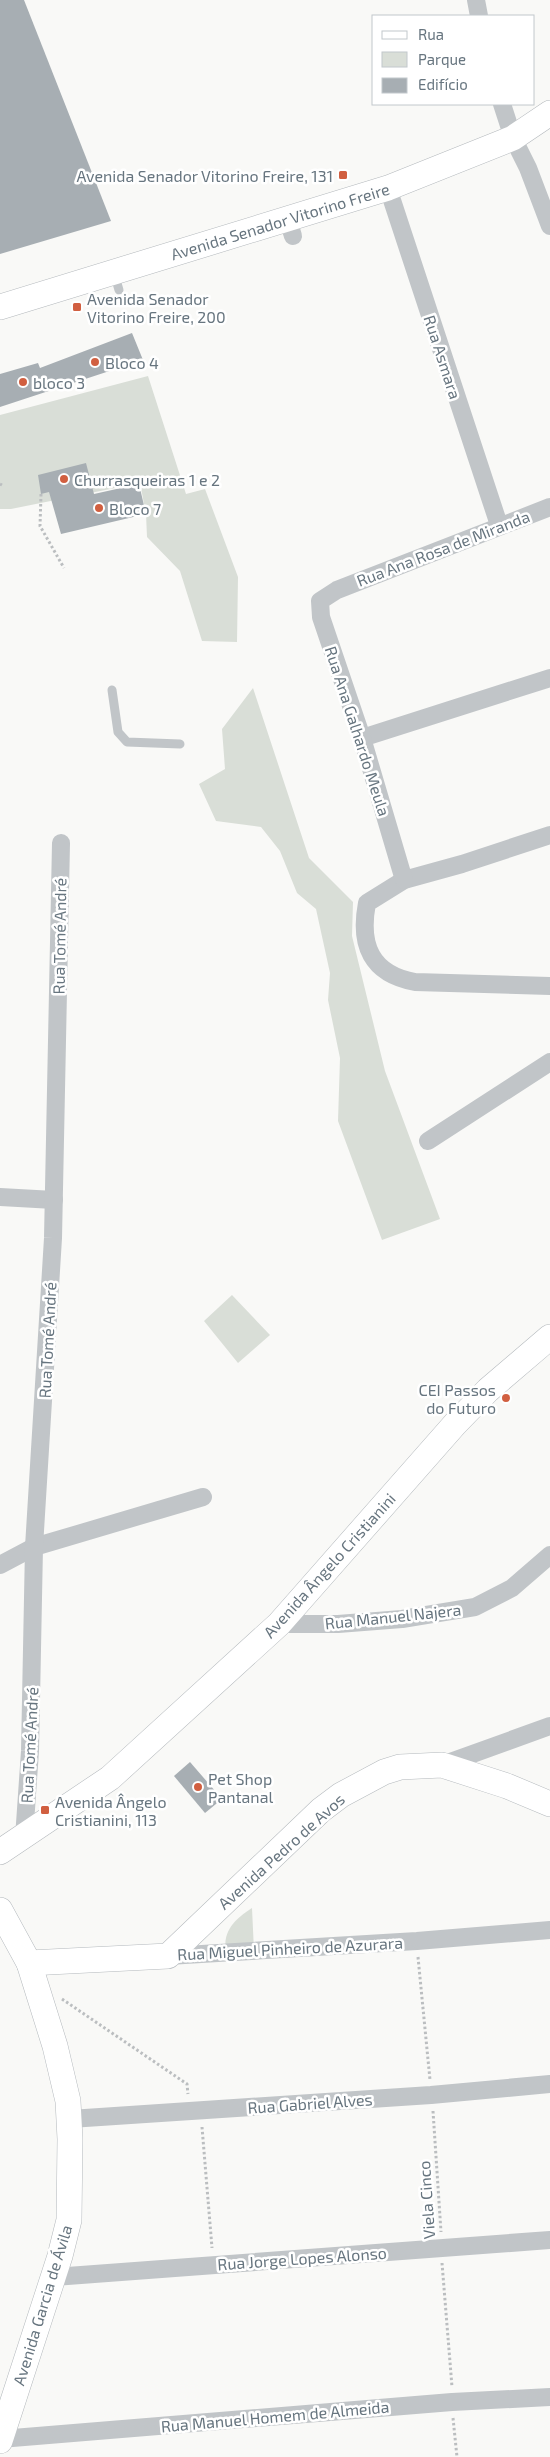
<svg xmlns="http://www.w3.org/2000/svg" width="550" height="2457" font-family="'Exo 2',sans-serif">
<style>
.green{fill:#d9ded7}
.building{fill:#a7aeb3}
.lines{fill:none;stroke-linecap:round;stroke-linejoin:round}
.secondary-casing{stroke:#b4b9bd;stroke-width:26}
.path{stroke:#bbbec0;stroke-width:3;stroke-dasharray:2.5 2.5;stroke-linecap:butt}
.lane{stroke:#c1c5c8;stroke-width:9}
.street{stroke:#c1c5c8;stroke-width:18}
.secondary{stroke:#fff;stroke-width:25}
.poi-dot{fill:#d15f40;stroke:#fff;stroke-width:2}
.labels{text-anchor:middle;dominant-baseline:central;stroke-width:5;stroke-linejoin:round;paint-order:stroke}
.poi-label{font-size:16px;fill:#67757f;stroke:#fff;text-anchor:start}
.street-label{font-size:16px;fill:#67757f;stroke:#fff}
</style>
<rect width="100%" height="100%" fill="#f9f9f7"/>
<g class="green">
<polygon points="148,376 186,494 205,489 238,577 237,642 202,641 180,571 147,537 146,514 140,483 11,509 0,509 0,415"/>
<polygon points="253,688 309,858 353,902 352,936 385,1071 440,1219 382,1240 338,1121 340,1058 328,1000 330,973 316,909 297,893 280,851 261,827 216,821 199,784 225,769 222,729"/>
<polygon points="232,1295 270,1335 238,1363 204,1321"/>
<path d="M252,1908L254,1951H226C222,1931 236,1918 252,1908Z"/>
</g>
<g class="building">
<polygon points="0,0 24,0 111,221 0,254"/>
<polygon points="132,333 143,360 0,407 0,374 38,363 40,368"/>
<polygon points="86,463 94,494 139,484 146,514 61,534 49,492 41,494 38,475"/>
<polygon points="190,1762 222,1799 205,1813 174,1776"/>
</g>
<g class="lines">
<g class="secondary-casing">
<g id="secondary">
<polyline points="0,307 388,188 513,138 550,113"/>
<polyline points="0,1852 110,1778 279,1624 455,1424 488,1390 550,1337"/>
<polyline points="0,1910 29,1963 55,2046 68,2101 70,2139 69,2220 60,2256 0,2441"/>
<polyline points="29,1963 168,1956 321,1810 341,1795 384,1772 400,1767 442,1765 507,1786 550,1804"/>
</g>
</g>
<g class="path">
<polyline points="0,484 2,485"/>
<polyline points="41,494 40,526 64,568"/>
<polyline points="418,1957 430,2080"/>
<polyline points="62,1999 187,2084 188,2094"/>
<polyline points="433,2111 441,2232"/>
<polyline points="202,2127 212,2248"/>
<polyline points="442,2263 452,2387"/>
<polyline points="453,2418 457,2457"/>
</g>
<g class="lane">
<polyline points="114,273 119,290"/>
<polyline points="112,690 118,732 127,742 180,744"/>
</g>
<g class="street">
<polyline points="476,0 479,16"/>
<polyline points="502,104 513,138 528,168 550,226"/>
<polyline points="388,188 499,525"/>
<polyline points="288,220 293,236"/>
<polyline points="362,738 550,678"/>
<path d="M550,835L462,864L404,880L367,903C359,945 371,974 415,982L550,986"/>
<polyline points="404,880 362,738 321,617 320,601 337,590 550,507"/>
<polyline points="428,1141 550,1062"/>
<polyline points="0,1197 54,1200"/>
<polyline points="0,1565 34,1547 203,1497"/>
<polyline points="279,1624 338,1624 402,1619 475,1607 512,1588 550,1555"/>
<polyline points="442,1765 550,1726"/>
<polyline points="24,1838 30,1751 34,1547 53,1238 61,843"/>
<polyline points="168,1956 417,1941 550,1930"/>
<polyline points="70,2119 431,2095 550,2084"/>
<polyline points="54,2277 550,2240"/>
<polyline points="0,2439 452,2402 550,2397"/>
</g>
<use href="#secondary" class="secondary"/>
</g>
<g class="poi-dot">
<rect x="338" y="170" width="10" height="10" rx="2.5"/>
<rect x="72" y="302" width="10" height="10" rx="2.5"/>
<circle cx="95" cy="362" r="5"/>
<circle cx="23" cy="382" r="5"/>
<circle cx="64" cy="479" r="5"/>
<circle cx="99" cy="508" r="5"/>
<circle cx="506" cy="1398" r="5"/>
<circle cx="198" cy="1787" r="5"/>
<rect x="40" y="1805" width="10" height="10" rx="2.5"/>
</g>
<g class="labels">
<g class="poi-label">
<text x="333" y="175" text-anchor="end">Avenida Senador Vitorino Freire, 131</text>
<text x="87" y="298">Avenida Senador<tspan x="87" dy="18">Vitorino Freire, 200</tspan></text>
<text x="105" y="362">Bloco 4</text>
<text x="33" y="382">bloco 3</text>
<text x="74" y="479">Churrasqueiras 1 e 2</text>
<text x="109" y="508">Bloco 7</text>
<text x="496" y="1389" text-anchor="end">CEI Passos<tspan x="496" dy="18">do Futuro</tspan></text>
<text x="208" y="1778">Pet Shop<tspan x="208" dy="18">Pantanal</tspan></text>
<text x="55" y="1801">Avenida Ângelo<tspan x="55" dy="18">Cristianini, 113</tspan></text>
</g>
<g class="street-label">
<text transform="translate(280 221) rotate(-17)">Avenida Senador Vitorino Freire</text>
<text transform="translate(443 357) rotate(72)">Rua Asmara</text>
<text transform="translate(443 548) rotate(-21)">Rua Ana Rosa de Miranda</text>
<text transform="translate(358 731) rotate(72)">Rua Ana Galhardo Meula</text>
<text transform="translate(59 936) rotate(-89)">Rua Tomé André</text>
<text transform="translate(47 1340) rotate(-87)">Rua Tomé André</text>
<text transform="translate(329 1565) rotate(-48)">Avenida Ângelo Cristianini</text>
<text transform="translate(393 1616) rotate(-6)">Rua Manuel Najera</text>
<text transform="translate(29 1745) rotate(-87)">Rua Tomé André</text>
<text transform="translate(281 1851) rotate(-42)">Avenida Pedro de Avos</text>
<text transform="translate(290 1948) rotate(-3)">Rua Miguel Pinheiro de Azurara</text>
<text transform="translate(310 2103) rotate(-4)">Rua Gabriel Alves</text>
<text transform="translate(426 2200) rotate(-94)">Viela Cinco</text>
<text transform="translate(302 2258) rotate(-4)">Rua Jorge Lopes Alonso</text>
<text transform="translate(42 2305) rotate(-73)">Avenida Garcia de Ávila</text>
<text transform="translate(275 2416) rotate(-5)">Rua Manuel Homem de Almeida</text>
</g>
</g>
<rect x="372" y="15" width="162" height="90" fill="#ffffff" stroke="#c2c8cc"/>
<rect x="382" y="31" width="25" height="8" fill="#ffffff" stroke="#c2c8cc"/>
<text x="418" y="40" font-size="15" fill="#67757f">Rua</text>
<rect x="382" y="52" width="25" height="15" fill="#d9ded7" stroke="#c2c8cc"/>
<text x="418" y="65" font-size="15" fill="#67757f">Parque</text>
<rect x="382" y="78" width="25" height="15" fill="#a7aeb3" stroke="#c2c8cc"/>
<text x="418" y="90" font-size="15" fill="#67757f">Edifício</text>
</svg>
